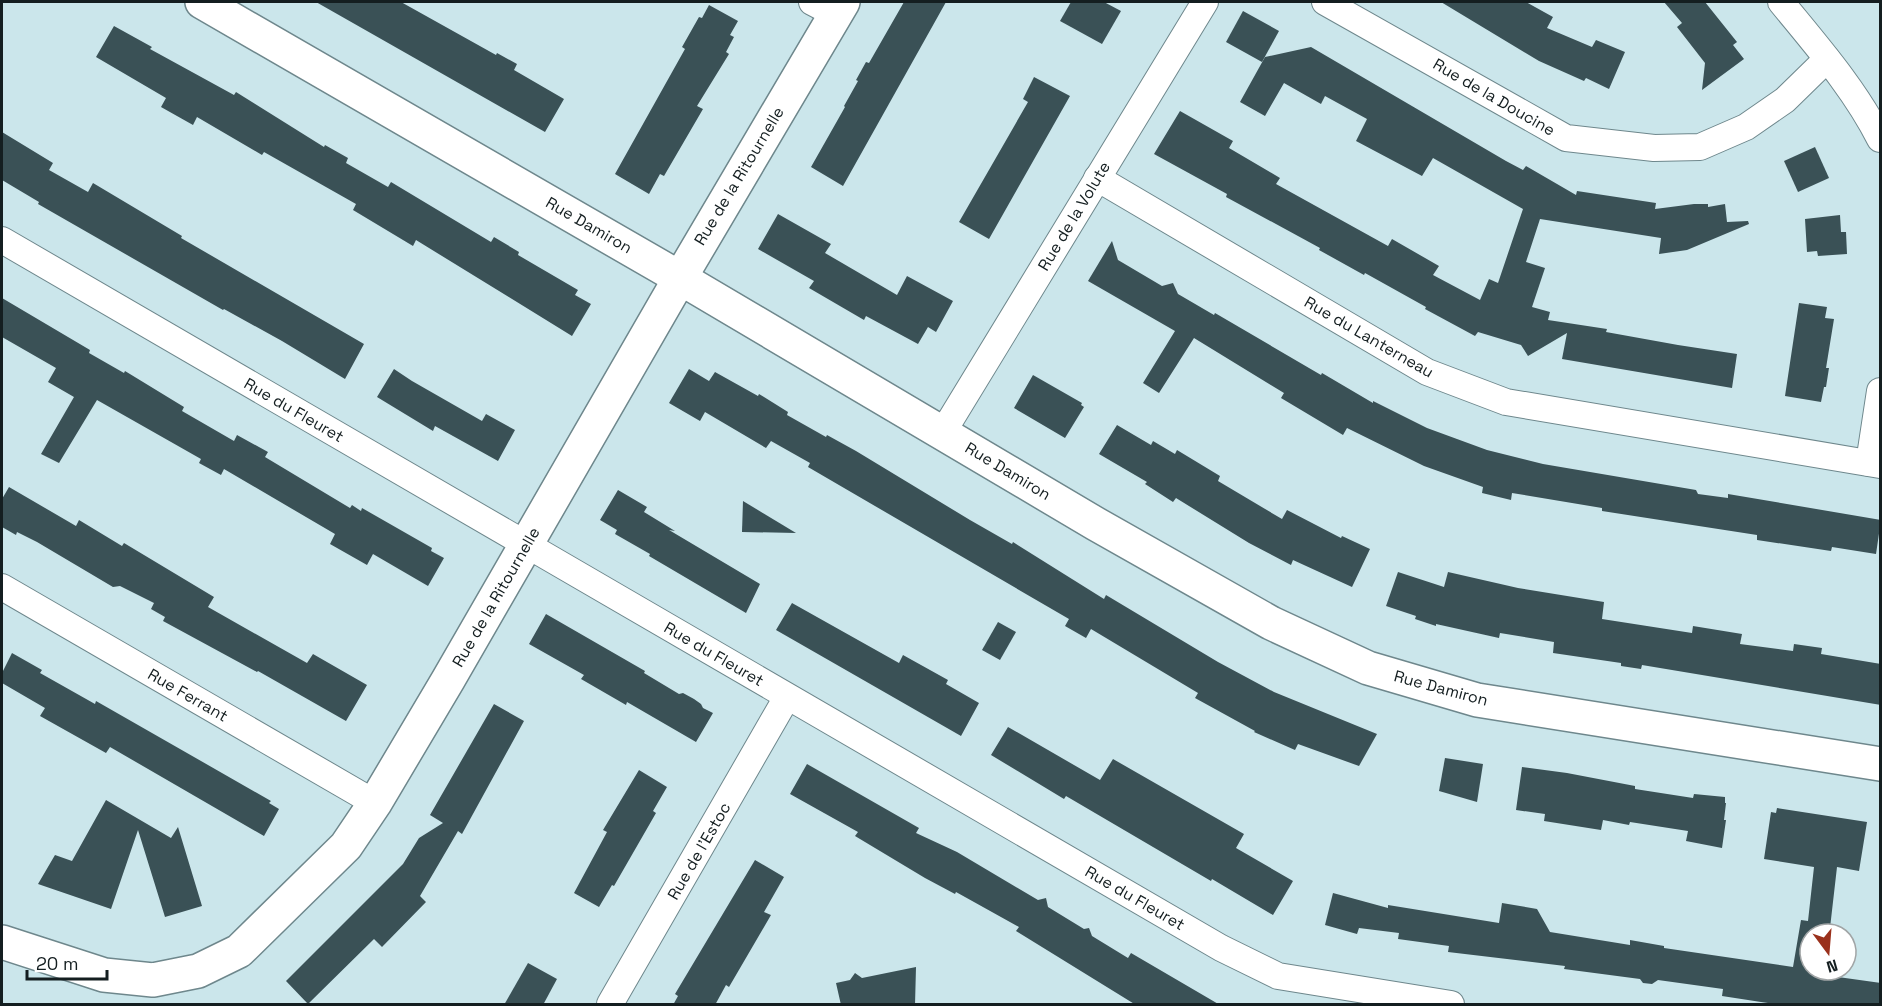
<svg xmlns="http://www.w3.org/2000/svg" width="1882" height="1006" font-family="'Space Grotesk',sans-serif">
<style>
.building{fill:#3a5156}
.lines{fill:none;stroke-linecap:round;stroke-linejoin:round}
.street-casing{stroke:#6e878c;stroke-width:28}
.secondary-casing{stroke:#6e878c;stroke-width:36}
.street{stroke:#fff;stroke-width:26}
.secondary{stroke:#fff;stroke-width:33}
.labels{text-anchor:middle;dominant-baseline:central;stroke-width:6;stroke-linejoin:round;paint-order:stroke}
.street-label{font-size:16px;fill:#141e20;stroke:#fff}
</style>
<rect width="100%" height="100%" fill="#cbe6eb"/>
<g class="building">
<polygon points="316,2 401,2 496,55 497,53 517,64 514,70 564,99 545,132"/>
<polygon points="904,2 946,2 843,186 811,167 845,107 844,106 858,81 856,80 866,62 869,63"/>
<polygon points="1071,2 1104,2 1121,11 1102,44 1060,21"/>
<polygon points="1441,2 1526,2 1553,17 1547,28 1592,47 1596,40 1625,52 1609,89 1586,78 1584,81 1539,61"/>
<polygon points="1664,2 1705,2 1737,42 1733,45 1744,59 1702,90 1705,63 1677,27 1682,23"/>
<polygon points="709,5 738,21 730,35 734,37 726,52 729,54 697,106 703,109 664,176 660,174 649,194 615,174 685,49 682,47 699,17 702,18"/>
<polygon points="1243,11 1279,31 1262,62 1226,42"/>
<polygon points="114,26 152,47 150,49 234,95 236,92 324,147 325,145 348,158 346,163 388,187 391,182 491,242 494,237 519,252 518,255 578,290 575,295 591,304 572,336 416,240 413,246 353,210 356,204 264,152 262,155 197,117 193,125 161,107 166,98 96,57"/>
<polygon points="1311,47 1506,161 1523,170 1526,166 1576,195 1577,191 1656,203 1655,209 1694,204 1708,204 1708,207 1725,204 1727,222 1748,221 1749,224 1687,250 1659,254 1661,238 1540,219 1526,262 1545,268 1532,307 1550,312 1548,320 1607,329 1606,332 1678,345 1737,354 1732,388 1562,359 1567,333 1528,356 1521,345 1478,332 1475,336 1425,309 1426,307 1365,273 1364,275 1319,250 1320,248 1226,197 1227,194 1154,154 1180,111 1233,141 1229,148 1280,178 1276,184 1388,246 1392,239 1439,266 1433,275 1480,300 1489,279 1498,283 1523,209 1433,158 1422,176 1356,141 1367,119 1325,96 1321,104 1284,83 1265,116 1240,102 1265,57"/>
<polygon points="1034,77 1070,96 989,239 959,222 1028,102 1023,99"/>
<polygon points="2,132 53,163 49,170 88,192 93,183 182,236 181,238 364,344 345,379 282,341 224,309 223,310 38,204 39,202 2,180"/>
<polygon points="1815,147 1829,178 1798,192 1784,161"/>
<polygon points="778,214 831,244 825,253 897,295 907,276 953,301 936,332 928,327 918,344 866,316 864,320 809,288 814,281 758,249"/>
<polygon points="1840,215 1841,232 1846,232 1847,254 1818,256 1817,251 1807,252 1805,219"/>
<polygon points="1112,241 1118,260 1162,286 1173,283 1178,294 1214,315 1215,313 1321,375 1322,373 1373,403 1373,401 1427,428 1487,450 1543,464 1696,490 1698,494 1728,498 1728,494 1881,520 1876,554 1832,547 1831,551 1757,540 1757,535 1602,511 1602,508 1512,493 1511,500 1482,493 1483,487 1424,466 1347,428 1343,435 1281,398 1284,393 1194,338 1159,393 1143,383 1175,331 1088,281"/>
<polygon points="2,298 90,350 89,353 124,373 125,371 184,407 182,411 234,441 237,435 268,452 265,457 350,508 352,505 361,511 362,508 432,548 431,551 444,558 428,586 373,554 367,565 330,544 335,534 224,469 221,475 199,463 201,459 97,400 59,463 41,454 74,397 48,382 56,368 2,337"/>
<polygon points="1799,303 1827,307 1825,318 1834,319 1826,368 1829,368 1826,387 1824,387 1821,402 1785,396"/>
<polygon points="394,369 412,381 482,421 486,414 515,430 498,461 435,426 433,431 377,397"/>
<polygon points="689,369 709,381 715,372 758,396 759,394 788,412 787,415 826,437 827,435 856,451 970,520 1012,544 1013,542 1104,599 1106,595 1218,662 1274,692 1377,734 1359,766 1298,744 1295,750 1254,732 1255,731 1195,698 1198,693 1091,629 1086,638 1065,626 1069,619 808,467 810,463 771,441 766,448 705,412 700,421 669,403"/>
<polygon points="1033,375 1082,403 1081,405 1084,407 1065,438 1014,408"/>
<polygon points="1117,425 1151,445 1153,441 1175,454 1177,450 1220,476 1218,481 1282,519 1287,510 1341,538 1342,536 1370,549 1352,587 1293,560 1291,565 1249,543 1176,498 1173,502 1145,484 1147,482 1099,454"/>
<polygon points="9,487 76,526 79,520 122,546 124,543 214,597 208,607 307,663 313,654 367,685 346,721 258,671 257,672 163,621 165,617 151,609 154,603 120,586 113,587 37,542 17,532 16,535 2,527 2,499"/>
<polygon points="618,490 647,507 644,512 675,531 669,530 760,584 746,613 649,556 650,554 615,534 617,530 600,520"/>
<polygon points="743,501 796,533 742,532"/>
<polygon points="1398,572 1444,587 1448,572 1518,588 1604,602 1602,619 1692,633 1693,626 1742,634 1740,644 1793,651 1794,644 1822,648 1821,654 1881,664 1881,705 1642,665 1641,669 1621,666 1621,663 1553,653 1554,642 1500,633 1499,638 1436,624 1436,626 1415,619 1416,616 1386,606"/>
<polygon points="792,603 899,663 903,655 948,680 946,684 979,703 961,736 776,630"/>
<polygon points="546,614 645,671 644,673 679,694 683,693 694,699 701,704 703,708 713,713 696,742 627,702 626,705 581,679 584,675 529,644"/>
<polygon points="998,622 1016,632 1000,660 982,650"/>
<polygon points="12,653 42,670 40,673 95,704 96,701 271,801 269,803 279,809 264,836 110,747 106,753 40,716 45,708 2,683 2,673"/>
<polygon points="494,704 524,721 462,834 458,831 420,896 426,902 382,947 374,939 308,1004 286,981 403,864 419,838 443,823 430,815"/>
<polygon points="1008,727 1100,780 1113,759 1244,834 1236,848 1293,881 1273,915 1212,879 1211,881 1066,796 1064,799 991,755"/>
<polygon points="1445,758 1483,764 1477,802 1439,791"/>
<polygon points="807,764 919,828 916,833 957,852 1038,900 1046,898 1048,907 1084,929 1089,928 1092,936 1128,958 1131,953 1220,1005 1136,1005 1016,931 1019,927 956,892 955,894 925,878 855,836 858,832 790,794"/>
<polygon points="1522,767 1567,773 1635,786 1635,789 1693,798 1694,794 1725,797 1725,803 1726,803 1724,820 1726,820 1722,848 1686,841 1688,831 1630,822 1629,825 1603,820 1601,830 1544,821 1545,814 1516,810"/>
<polygon points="639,770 667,787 653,811 656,813 614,886 612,885 599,907 574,893 607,832 603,830"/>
<polygon points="106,800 171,838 178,827 202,906 165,917 138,830 111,909 38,884 55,855 72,861"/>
<polygon points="1777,808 1867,822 1859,871 1837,867 1830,928 1818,926 1817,934 1810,934 1810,970 1838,976 1838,977 1881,983 1881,1005 1781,1005 1761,1002 1722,996 1723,989 1658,980 1652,984 1643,983 1640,979 1564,969 1565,966 1448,952 1449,946 1398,939 1399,933 1359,928 1357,934 1325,925 1333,893 1388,908 1388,905 1499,923 1502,903 1537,909 1550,932 1630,945 1630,940 1664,946 1664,948 1793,967 1801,920 1808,921 1814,867 1764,859 1771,812 1776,813"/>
<polygon points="755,860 784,877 764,912 771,915 729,987 726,985 715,1005 673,1005 678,996 675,994"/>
<polygon points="528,963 557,979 543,1005 504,1005"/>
<polygon points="916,967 915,1005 841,1005 836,983 850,980 855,973 862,978"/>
</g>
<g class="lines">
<g class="street-casing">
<g id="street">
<polyline points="812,2 835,14"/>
<polyline points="1325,2 1566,138 1654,148 1700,147 1746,127 1785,100 1827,59"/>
<path d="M1781,2C1816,45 1855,89 1880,139"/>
<polyline points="1097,178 1427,372 1506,402 1880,465"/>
<polyline points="2,240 1221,948 1278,976 1451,1004"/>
<polyline points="943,432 1205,2"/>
<polyline points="1869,463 1880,391"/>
<polyline points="2,587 375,803"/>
<polyline points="610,1004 787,697"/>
</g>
</g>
<g class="secondary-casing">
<g id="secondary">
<polyline points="202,2 680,278 1096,524 1271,623 1368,668 1477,700 1880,764"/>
<polyline points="2,942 104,975 153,980 198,971 239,951 346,846 375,803 448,680 680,278 843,2"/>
</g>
</g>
<use href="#street" class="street"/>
<use href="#secondary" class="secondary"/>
</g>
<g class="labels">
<g class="street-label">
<text transform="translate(1494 97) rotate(30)">Rue de la Doucine</text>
<text transform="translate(739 176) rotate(-59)">Rue de la Ritournelle</text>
<text transform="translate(1074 216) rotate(-59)">Rue de la Volute</text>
<text transform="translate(589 225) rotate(30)">Rue Damiron</text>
<text transform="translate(1369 337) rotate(30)">Rue du Lanterneau</text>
<text transform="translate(294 410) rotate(30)">Rue du Fleuret</text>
<text transform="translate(1008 471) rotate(31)">Rue Damiron</text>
<text transform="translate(496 597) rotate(-60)">Rue de la Ritournelle</text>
<text transform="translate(714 654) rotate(30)">Rue du Fleuret</text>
<text transform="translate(1441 688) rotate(15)">Rue Damiron</text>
<text transform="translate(188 695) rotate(30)">Rue Ferrant</text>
<text transform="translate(699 851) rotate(-60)">Rue de l'Estoc</text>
<text transform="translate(1135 898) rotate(30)">Rue du Fleuret</text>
</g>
</g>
<rect width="1882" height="1006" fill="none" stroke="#141e20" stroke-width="6"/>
<g transform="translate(1828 952) rotate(164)"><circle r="28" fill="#ffffff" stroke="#a1a5a6" stroke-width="1.5"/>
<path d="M0-4.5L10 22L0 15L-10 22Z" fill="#9a311c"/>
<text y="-9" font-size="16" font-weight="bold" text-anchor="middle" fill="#141e20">N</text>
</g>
<path d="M27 970v9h80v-9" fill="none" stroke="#141e20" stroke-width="3"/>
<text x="36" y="970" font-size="18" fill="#141e20" stroke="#ffffff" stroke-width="4.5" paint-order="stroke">20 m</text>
</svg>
